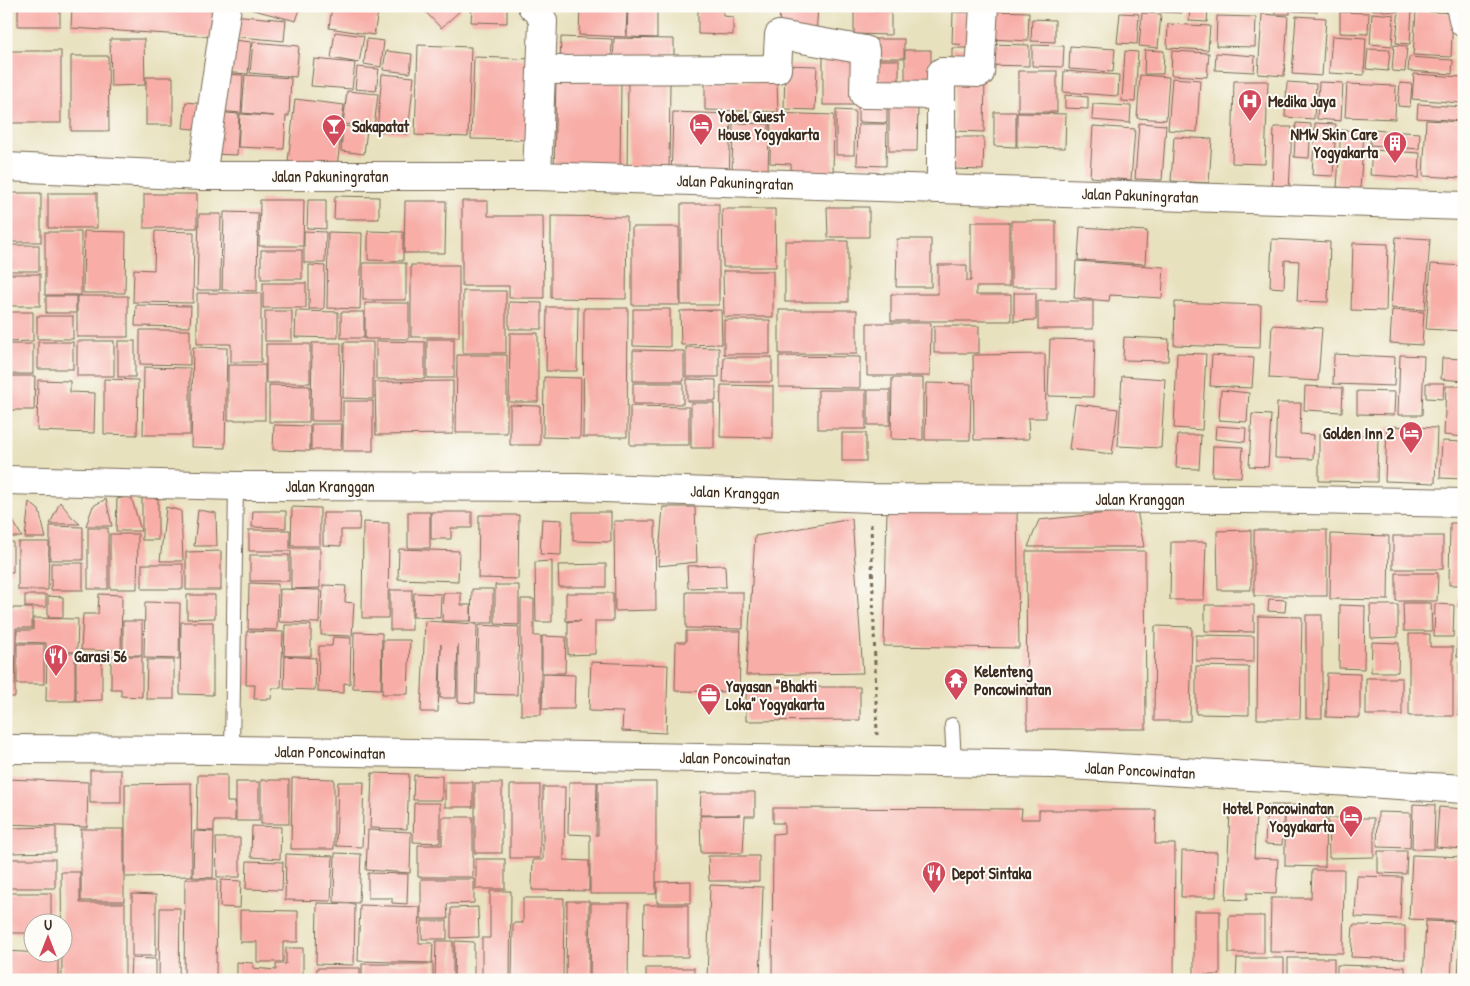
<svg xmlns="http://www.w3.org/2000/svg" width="1470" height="986" font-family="'Patrick Hand',sans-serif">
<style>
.building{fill:#f8ada7}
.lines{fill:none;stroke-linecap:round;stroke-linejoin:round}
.lane-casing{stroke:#786a56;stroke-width:16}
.street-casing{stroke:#786a56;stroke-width:30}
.path{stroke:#786a56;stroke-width:3;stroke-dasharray:4 4;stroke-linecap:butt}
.lane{stroke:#fff;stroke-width:14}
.street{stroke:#fff;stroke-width:28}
.labels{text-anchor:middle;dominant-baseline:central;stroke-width:4;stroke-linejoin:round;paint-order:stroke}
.poi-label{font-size:16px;font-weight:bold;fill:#3b2a1e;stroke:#fdfcf7;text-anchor:start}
.street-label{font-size:16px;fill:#3b2a1e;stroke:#fdfcf7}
</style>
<rect width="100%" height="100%" fill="#fdfcf7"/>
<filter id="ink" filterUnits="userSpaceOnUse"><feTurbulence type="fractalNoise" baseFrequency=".02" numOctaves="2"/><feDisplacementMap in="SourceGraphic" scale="10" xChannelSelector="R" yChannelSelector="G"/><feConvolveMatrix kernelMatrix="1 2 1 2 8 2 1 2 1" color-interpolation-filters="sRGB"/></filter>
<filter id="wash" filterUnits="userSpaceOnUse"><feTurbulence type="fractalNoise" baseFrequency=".0096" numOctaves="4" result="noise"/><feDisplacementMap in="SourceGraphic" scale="20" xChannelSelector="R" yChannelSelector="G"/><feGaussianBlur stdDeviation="1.12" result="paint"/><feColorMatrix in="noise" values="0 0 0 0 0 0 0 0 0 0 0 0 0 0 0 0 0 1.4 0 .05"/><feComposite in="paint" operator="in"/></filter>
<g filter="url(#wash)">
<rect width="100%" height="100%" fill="#e8e1be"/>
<g id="blocks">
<g class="building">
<rect x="18" y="6" width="42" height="20"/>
<polygon points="72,6 218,6 216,37 71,28"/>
<polygon points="247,6 301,6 296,21 246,8"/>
<polygon points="332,6 379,6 374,35 329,28"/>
<polygon points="420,6 457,6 461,10 441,28"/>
<polygon points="472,6 507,6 507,23 471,22"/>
<polygon points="580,6 627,7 626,37 579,35"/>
<polygon points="698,6 723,6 723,16 733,17 733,35 698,34"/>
<polygon points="780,6 818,6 816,35 779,28"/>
<polygon points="1161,6 1182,6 1182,13 1161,12"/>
<polygon points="1190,6 1208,7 1207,22 1189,21"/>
<rect x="1275" y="6" width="15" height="8"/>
<polygon points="1293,6 1317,6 1317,12 1292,11"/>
<polygon points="1346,6 1382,6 1382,10 1346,8"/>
<polygon points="1383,6 1397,6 1397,12 1383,11"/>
<polygon points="628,7 657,8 657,38 627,37"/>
<polygon points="1399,7 1412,8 1410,44 1396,43"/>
<polygon points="854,10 891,11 891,35 854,34"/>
<polygon points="990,11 1029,12 1028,41 990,39"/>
<polygon points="1416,11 1453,13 1451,57 1413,55"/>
<polygon points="953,12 978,13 977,45 952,44"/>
<polygon points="1340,12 1369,13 1368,34 1340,33"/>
<polygon points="1120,13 1139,14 1137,44 1117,43"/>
<polygon points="1142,13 1161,14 1158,48 1139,46"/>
<polygon points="1372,13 1394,15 1392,46 1370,44"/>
<polygon points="1262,14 1288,16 1284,76 1258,74"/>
<polygon points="232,15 286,20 284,41 230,36"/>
<polygon points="1217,16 1256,17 1255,47 1216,46"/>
<polygon points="1296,16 1326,18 1322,76 1292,74"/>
<polygon points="1032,19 1055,20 1055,42 1031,41"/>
<polygon points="1168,24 1210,26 1208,50 1167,48"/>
<polygon points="335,32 364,36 359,63 331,58"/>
<polygon points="1332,36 1366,38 1364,75 1329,73"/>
<polygon points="561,37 612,39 611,67 560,65"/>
<polygon points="614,38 674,39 674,67 613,66"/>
<polygon points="110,39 144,39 145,85 111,86"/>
<polygon points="225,39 251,42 248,74 222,72"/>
<polygon points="367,39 384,41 381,67 364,64"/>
<rect x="869" y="39" width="35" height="19"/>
<polygon points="253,42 299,46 296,77 250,73"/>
<polygon points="986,44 1029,45 1029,66 985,65"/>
<polygon points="418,45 471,47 468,137 415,135"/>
<polygon points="1032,45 1064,46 1063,67 1032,66"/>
<polygon points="1394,45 1407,46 1405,72 1392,71"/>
<polygon points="1070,46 1115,49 1113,72 1069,69"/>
<polygon points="952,48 978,48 977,69 952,69"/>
<polygon points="1368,49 1390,50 1388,71 1366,69"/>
<polygon points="905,50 931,50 931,89 905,88"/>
<polygon points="1145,50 1164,51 1163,74 1144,74"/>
<rect x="6" y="51" width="55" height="72"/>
<polygon points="386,51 412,54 410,73 383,70"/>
<polygon points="1125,51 1138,52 1135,102 1122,101"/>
<polygon points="1172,51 1209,53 1207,77 1171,75"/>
<polygon points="1216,53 1255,56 1254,72 1215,70"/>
<polygon points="823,54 856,55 856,105 823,105"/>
<polygon points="71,56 108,56 109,131 71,131"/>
<polygon points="474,57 532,59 530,140 471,139"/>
<polygon points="1409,57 1453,60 1452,74 1408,71"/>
<polygon points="314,59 355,63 352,89 311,86"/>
<polygon points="872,60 899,60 899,88 871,88"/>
<polygon points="785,65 817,66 815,110 784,109"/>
<polygon points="357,67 379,69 376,91 355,89"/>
<rect x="1018" y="71" width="39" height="41"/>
<polygon points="1064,71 1119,75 1118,96 1063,92"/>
<polygon points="219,74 243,75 241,113 216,111"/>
<polygon points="382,74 414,77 408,134 377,131"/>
<polygon points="1414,74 1462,77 1460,103 1412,99"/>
<polygon points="245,75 291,78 289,116 286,116 284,149 238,147 240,114 274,116 242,113"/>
<polygon points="1140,75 1169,77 1166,120 1137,118"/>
<polygon points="955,76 985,76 984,132 954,131"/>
<rect x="146" y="77" width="27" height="48"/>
<polygon points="1172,78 1200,80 1197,132 1168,130"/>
<polygon points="556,79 621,81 620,173 554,172"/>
<polygon points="628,81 670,82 669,173 627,172"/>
<polygon points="705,81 777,82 778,112 705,110"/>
<polygon points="1234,81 1268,81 1265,164 1232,163"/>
<polygon points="1287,82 1316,84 1314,119 1285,117"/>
<polygon points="1319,82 1343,83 1341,121 1317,119"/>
<polygon points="1400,83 1412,84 1410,107 1398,106"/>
<polygon points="1347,84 1396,86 1395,119 1345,117"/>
<polygon points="347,91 378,94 374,127 343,124"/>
<polygon points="1065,95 1088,97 1088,109 1065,108"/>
<polygon points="858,97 887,97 887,123 858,122"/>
<polygon points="295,99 344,105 337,168 288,162"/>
<polygon points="186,102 205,104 203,130 183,128"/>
<polygon points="1093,104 1131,106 1130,123 1092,120"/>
<polygon points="1418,104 1464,107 1464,121 1417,118"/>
<polygon points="889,106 918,106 917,151 889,151"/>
<polygon points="836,110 855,111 854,155 836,155"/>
<polygon points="214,112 239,114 237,155 212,154"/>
<polygon points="673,112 731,114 729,180 671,179"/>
<polygon points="994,112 1016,112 1016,147 994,146"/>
<polygon points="771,113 834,115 833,176 791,176 791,164 770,163"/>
<polygon points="1017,113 1066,114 1065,148 1017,147"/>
<polygon points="1426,120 1464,122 1463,178 1423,176"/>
<polygon points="733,123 769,124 768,177 732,177"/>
<polygon points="1139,123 1166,125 1162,180 1135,179"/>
<polygon points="1296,123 1311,124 1309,158 1294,157"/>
<polygon points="1315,123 1336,124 1333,176 1312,175"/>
<polygon points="858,124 887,124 886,166 857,165"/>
<polygon points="343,126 367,129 364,154 341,151"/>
<polygon points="1093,126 1135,129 1131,180 1090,177"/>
<polygon points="1274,127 1292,127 1289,191 1272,190"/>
<polygon points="1341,130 1364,132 1360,189 1337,187"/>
<polygon points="1371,130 1420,133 1419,149 1370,145"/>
<polygon points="954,137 984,137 983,170 954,169"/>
<polygon points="1174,137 1212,139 1209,183 1171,181"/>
<polygon points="1372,150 1420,153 1419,178 1370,175"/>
<rect x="6" y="193" width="35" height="49"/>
<rect x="48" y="193" width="49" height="35"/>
<rect x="144" y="194" width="53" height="34"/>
<polygon points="335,196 379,197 379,219 334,219"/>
<polygon points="260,200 304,200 303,246 259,246"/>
<polygon points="308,200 326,200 326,229 307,228"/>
<polygon points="405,201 446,201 445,253 404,253"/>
<polygon points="462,201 488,201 488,216 543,216 544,298 509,298 509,286 462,286"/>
<rect x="681" y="204" width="38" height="101"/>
<polygon points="827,207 869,207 869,237 828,237"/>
<polygon points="722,209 775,209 776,267 723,267"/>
<polygon points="224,212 258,213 257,291 222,290"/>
<polygon points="199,214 221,214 220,290 197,290"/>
<polygon points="551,216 627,217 626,299 551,298"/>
<rect x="1011" y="221" width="45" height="66"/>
<polygon points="971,222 1009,222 1009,287 976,287 976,295 1011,295 1011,321 891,321 891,294 938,294 938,265 967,265 967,281 971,281"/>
<polygon points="632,227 679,227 680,305 632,305"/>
<polygon points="1080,227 1147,231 1145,264 1078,260"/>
<polygon points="84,231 126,232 125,293 83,293"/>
<polygon points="155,231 194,232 193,303 133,302 134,269 154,270"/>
<polygon points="304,231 326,232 325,263 304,263"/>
<polygon points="368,231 403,232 403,261 368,260"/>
<rect x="45" y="232" width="36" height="63"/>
<polygon points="328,232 362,233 360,309 327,308"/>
<polygon points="1396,237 1430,239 1425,310 1391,308"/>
<polygon points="897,239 931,239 931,287 896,287"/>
<polygon points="1272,239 1330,242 1328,302 1297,301 1299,261 1285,260 1284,288 1270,287"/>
<rect x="785" y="241" width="63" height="61"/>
<polygon points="1353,243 1388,244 1386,311 1351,310"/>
<rect x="6" y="245" width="33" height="26"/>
<rect x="261" y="250" width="41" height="29"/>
<polygon points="1076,261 1164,267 1162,298 1110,295 1109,301 1074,298"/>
<rect x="363" y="263" width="43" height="37"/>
<polygon points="1431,264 1464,266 1464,331 1426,329"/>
<polygon points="309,265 325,266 324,309 309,309"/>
<rect x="411" y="265" width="48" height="72"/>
<polygon points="723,271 773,271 773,317 724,317"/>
<rect x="6" y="274" width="34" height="32"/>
<rect x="263" y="283" width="43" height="25"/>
<rect x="463" y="291" width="43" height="62"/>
<polygon points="197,293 261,293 261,362 231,362 231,344 197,344"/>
<polygon points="1014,293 1036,293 1036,320 1014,321"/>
<rect x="46" y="296" width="30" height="17"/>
<rect x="77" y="296" width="51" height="41"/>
<rect x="1038" y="301" width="55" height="28"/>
<polygon points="509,302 542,303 542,329 509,329"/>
<polygon points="1175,302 1261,305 1260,348 1174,345"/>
<rect x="365" y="303" width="44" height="36"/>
<polygon points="136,305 191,306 190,327 135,326"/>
<polygon points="547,307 578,307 577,371 546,371"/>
<polygon points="584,308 628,308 627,437 583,437"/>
<polygon points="633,309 670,309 670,347 633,346"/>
<polygon points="721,310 722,344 681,345 680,311"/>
<rect x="779" y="310" width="78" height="44"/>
<polygon points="1392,310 1424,312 1422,345 1390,343"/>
<rect x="265" y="311" width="27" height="30"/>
<polygon points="296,311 338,312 338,338 295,337"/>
<polygon points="6,312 33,312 33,341 6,342"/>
<rect x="341" y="312" width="23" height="26"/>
<rect x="37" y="316" width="36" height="23"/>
<rect x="724" y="320" width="46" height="34"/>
<polygon points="867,323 931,323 930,376 867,376"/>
<polygon points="1272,325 1322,328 1318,381 1269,378"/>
<rect x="934" y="326" width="45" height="27"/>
<polygon points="140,330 190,330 190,365 140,364"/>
<polygon points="510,333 538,333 538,402 509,402"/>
<polygon points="1124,337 1169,339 1168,361 1123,360"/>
<rect x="427" y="339" width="27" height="39"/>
<polygon points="1050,339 1095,340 1093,397 1048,396"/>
<rect x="77" y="341" width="37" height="35"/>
<rect x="118" y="341" width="17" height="36"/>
<polygon points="376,341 425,342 425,379 376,379"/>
<rect x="38" y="342" width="35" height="27"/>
<polygon points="344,342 373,342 373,399 343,398"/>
<polygon points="312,343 341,343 340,421 311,421"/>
<rect x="6" y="344" width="27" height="30"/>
<rect x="266" y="344" width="44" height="39"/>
<polygon points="193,347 227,348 225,448 191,447"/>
<polygon points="686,347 719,348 719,377 686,377"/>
<polygon points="633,350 684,351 684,381 633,381"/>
<polygon points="1177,353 1206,354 1202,430 1174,428"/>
<polygon points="1045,354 1046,418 1028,418 1029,439 974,440 973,355"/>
<polygon points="1334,354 1395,357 1394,386 1333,384"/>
<polygon points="457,355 507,355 507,433 456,433"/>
<polygon points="1212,355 1254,358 1252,388 1210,386"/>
<polygon points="1400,355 1424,356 1422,415 1398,415"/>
<polygon points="779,356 860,357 860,388 779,387"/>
<polygon points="724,357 772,357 772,382 723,382"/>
<polygon points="1442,358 1464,359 1464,381 1441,379"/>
<rect x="228" y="365" width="37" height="55"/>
<polygon points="144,367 190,368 190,435 143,435"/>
<polygon points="6,376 35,376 34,410 6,410"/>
<polygon points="1122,376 1165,379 1161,448 1118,446"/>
<polygon points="544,377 581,378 580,438 543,437"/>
<polygon points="892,378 923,378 923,440 891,439"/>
<polygon points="104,379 138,380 137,435 104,434"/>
<polygon points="687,379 716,380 716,401 687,401"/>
<polygon points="38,380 70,381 70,392 95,393 94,433 37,431"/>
<polygon points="453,381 453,434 376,435 375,382"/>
<rect x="633" y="383" width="50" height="21"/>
<polygon points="926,383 971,384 970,440 925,440"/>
<polygon points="1426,383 1444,383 1443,399 1426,398"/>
<polygon points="269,385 310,386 309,422 269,422"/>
<polygon points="721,385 773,386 773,438 720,437"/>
<polygon points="1305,386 1343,388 1342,412 1304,410"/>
<polygon points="1446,386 1464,386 1464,437 1444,435"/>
<rect x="818" y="390" width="48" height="39"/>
<rect x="868" y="390" width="22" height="35"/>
<polygon points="1221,390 1249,393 1247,422 1219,420"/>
<polygon points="1357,391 1395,392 1394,415 1357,414"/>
<rect x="343" y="401" width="30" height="50"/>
<rect x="691" y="403" width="23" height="45"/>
<polygon points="1277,403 1301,403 1300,434 1314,435 1313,459 1275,458"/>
<polygon points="1075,404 1118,409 1112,454 1069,449"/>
<polygon points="510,405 540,406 540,445 510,445"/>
<polygon points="630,406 689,407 689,445 630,445"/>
<polygon points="1252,414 1271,415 1268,467 1249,466"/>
<polygon points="311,424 342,424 341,450 311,450"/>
<polygon points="274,425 310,426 310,451 273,450"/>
<polygon points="1216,426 1246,428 1245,442 1215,439"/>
<polygon points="1387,426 1437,428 1435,483 1385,481"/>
<rect x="842" y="433" width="24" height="28"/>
<polygon points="1319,434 1378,435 1377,482 1319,481"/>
<polygon points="1178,435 1201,435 1199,469 1176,468"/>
<polygon points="1442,441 1464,442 1464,479 1440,478"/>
<polygon points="1213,446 1243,447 1241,477 1212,476"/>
<polygon points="131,496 141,531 116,531 117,499"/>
<rect x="142" y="496" width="16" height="44"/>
<polygon points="106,499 112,526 86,526 93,506"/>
<polygon points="29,502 39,510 46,538 25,538"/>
<polygon points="60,502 72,517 80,524 50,524"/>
<polygon points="166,507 181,511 183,561 160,561"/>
<polygon points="292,507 320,508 320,546 291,546"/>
<polygon points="663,507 695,507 697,562 658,566"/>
<polygon points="1017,509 1019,648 884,646 887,510"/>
<polygon points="198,510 216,513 217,546 194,546"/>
<polygon points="1137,510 1144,547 1028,547 1039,520"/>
<polygon points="253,511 286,511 286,528 252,527"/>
<rect x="408" y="512" width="22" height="36"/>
<polygon points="431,512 472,512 472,528 451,528 451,539 431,539"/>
<polygon points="573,512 611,512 611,542 573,541"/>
<polygon points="323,513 360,513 359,530 341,530 341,546 323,545"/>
<polygon points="479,515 519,515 518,579 478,578"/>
<polygon points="6,516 11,517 22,537 6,537"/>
<polygon points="542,519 562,520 561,555 540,554"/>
<polygon points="852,519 863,673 746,675 755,536"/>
<polygon points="614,521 655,521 656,610 615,611"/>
<polygon points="363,522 389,523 388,618 362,618"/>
<polygon points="1450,523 1464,523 1464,585 1449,585"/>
<polygon points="50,526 83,527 83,560 50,560"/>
<rect x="88" y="528" width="20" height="61"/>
<polygon points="249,530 290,530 290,548 320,548 320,588 291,589 291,551 249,551"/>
<polygon points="1251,530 1251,590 1218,590 1217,531"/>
<rect x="1254" y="530" width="73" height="66"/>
<polygon points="110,534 138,534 137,589 110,589"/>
<polygon points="1331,534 1389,536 1388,600 1330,599"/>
<rect x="1393" y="536" width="50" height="33"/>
<rect x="6" y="542" width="7" height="30"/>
<polygon points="18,542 49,542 48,590 18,590"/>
<polygon points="1171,542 1206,542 1204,600 1170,600"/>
<polygon points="399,549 459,551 458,581 398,579"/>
<polygon points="221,551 221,590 186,590 186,552"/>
<polygon points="1026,551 1145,551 1146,729 1027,729"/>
<rect x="250" y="555" width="39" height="26"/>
<polygon points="552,561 552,622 536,622 535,562"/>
<rect x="51" y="563" width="32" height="27"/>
<rect x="142" y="564" width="41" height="25"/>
<polygon points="606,564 606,587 559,587 558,565"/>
<polygon points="725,565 726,587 688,588 687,566"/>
<polygon points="1396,573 1438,573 1437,601 1396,601"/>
<polygon points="249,583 278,584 277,630 248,629"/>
<polygon points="323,585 346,586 345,602 354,603 352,636 321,635"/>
<polygon points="495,585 519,585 519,625 495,624"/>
<polygon points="280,589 320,590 319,623 279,622"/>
<polygon points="472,589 493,589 493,623 471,623"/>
<polygon points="1460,589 1464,589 1464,607 1458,607"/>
<rect x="390" y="590" width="22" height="40"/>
<polygon points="686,592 743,592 743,629 686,628"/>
<polygon points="414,593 441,594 440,618 413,617"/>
<polygon points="443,593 461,593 461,605 471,605 471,621 442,621"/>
<polygon points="566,593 613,593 613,621 595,621 595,654 568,655 568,621 581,621 566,621"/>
<polygon points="99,594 122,595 121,651 81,650 83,614 98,614"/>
<rect x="25" y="595" width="21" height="12"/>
<polygon points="187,595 215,595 215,618 187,619"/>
<polygon points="48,596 63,597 63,617 48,617"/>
<polygon points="521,599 534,599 534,636 541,636 541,715 521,715"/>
<polygon points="1269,599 1286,600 1285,612 1268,611"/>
<polygon points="145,602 180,603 179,659 144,658"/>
<polygon points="1403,603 1431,603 1432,631 1404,631"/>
<polygon points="1435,604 1454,605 1453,637 1434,637"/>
<polygon points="1205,605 1254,605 1254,632 1205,631"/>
<polygon points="1340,605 1365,606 1364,669 1339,668"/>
<polygon points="1370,605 1398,605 1398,637 1371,638"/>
<polygon points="6,608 32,608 32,628 16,628 15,697 6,697"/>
<polygon points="1461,610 1464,610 1464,629 1459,628"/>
<rect x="1306" y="615" width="16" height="103"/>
<polygon points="1258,616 1302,617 1300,719 1257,719"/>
<polygon points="33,618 78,619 77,652 46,651 46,643 17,642 17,630 33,630"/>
<rect x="123" y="621" width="19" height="34"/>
<polygon points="425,621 477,624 475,703 458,702 458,644 456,698 440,698 441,644 438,712 421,712"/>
<polygon points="181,622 213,622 213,695 180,694"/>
<polygon points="285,625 311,625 311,656 284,656"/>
<polygon points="479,625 519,627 517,695 477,694"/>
<polygon points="1155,626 1192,627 1190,721 1154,721"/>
<polygon points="247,631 283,632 281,688 272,688 271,699 254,699 255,685 246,685"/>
<polygon points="686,631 741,631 739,692 675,691 676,642 686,642"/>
<polygon points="354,632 382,633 381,689 353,688"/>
<polygon points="1409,634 1430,634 1430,647 1453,647 1453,716 1409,716"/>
<polygon points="1196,635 1254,636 1254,662 1196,661"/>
<polygon points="542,636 566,637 565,673 542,673"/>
<polygon points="333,637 351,638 350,684 344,683 344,693 318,692 319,646 332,646"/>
<rect x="1457" y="638" width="7" height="19"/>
<polygon points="383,640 410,640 408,694 382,694"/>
<polygon points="1372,642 1399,643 1398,672 1371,672"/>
<rect x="17" y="644" width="27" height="40"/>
<polygon points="47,653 75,653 75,701 46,701"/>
<polygon points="76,654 102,654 102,700 76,701"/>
<polygon points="111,656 142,656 142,697 121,696 121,689 111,689"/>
<polygon points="285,656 316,658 315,690 284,689"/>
<polygon points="147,660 174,660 174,699 146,699"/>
<polygon points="591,662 668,665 666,733 622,731 623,712 589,711"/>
<polygon points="1459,662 1464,662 1464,716 1458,715"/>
<polygon points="1196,666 1249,667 1249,715 1196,714"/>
<polygon points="1327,673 1360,674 1360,718 1326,717"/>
<polygon points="543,674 575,675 574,709 542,709"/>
<rect x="1366" y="678" width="36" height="37"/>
<polygon points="746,687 860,687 860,720 746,721"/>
<rect x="90" y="770" width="31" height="33"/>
<polygon points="372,773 409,774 407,829 370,828"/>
<polygon points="198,775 227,775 227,802 235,802 235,821 214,821 214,831 197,830"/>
<polygon points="414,775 442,776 442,800 413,800"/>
<polygon points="292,778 334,779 334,849 291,849"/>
<polygon points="6,779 88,782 87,827 6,824"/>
<rect x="261" y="780" width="28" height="44"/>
<rect x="236" y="782" width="23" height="39"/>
<polygon points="338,782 364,782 362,847 336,846"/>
<rect x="445" y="782" width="28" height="25"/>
<polygon points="569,782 597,782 596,835 598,835 598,782 656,782 656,894 590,894 590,835 568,834"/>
<polygon points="191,783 192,876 125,877 125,784"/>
<rect x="475" y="783" width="27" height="70"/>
<rect x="510" y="785" width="30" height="73"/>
<polygon points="543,787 565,787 564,860 589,861 589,891 532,890 533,860 543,860"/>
<polygon points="701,792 755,792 755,816 745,816 743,853 701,853 700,816 741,815 700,815"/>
<polygon points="414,803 440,803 440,843 413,842"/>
<polygon points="1413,804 1435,805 1434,849 1412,849"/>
<polygon points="1267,805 1284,805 1282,845 1265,844"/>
<polygon points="1285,805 1326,806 1325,867 1285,866"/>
<polygon points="1439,807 1464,809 1464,849 1436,847"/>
<polygon points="773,808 1022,809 1021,819 1039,819 1039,810 1156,810 1155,844 1175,844 1174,980 772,980 773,834 784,833 784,823 773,823"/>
<polygon points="1230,812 1256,814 1254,858 1278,859 1276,894 1247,893 1247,900 1226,899"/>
<polygon points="1378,812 1411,813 1410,848 1377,847"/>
<polygon points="442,817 473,817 473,877 418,877 418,845 442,845"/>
<polygon points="1328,818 1374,818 1374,857 1329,858"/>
<polygon points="252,826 281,827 280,859 251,857"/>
<polygon points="56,827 56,852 11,853 10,828"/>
<rect x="81" y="829" width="43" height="72"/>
<polygon points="368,830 411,832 410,873 366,870"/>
<polygon points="194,831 214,832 213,878 193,877"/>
<polygon points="216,838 240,838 240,877 217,877"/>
<polygon points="1182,851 1217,852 1216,897 1181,897"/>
<polygon points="1378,851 1407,851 1406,874 1378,873"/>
<polygon points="335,853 361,854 359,903 334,902"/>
<polygon points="286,854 333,856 331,901 285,900"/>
<polygon points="1412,855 1464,857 1464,921 1409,919"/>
<polygon points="708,856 759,856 759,881 709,881"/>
<rect x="7" y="859" width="48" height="29"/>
<rect x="476" y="859" width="29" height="30"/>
<polygon points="247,861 283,862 282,890 246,889"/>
<polygon points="1312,870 1344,870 1343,953 1270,952 1271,898 1311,898"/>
<polygon points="61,872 80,872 80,903 125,903 125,980 62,980"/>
<polygon points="368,873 408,874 407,904 392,903 392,898 368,898"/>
<polygon points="1357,876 1402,877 1400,919 1355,917"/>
<polygon points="185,879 217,879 216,980 184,980"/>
<polygon points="421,879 474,879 474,903 447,904 448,919 421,919"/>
<polygon points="221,880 241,881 240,908 220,907"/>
<polygon points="691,881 691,903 657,903 657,882"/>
<polygon points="710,885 763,887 760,980 707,980"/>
<polygon points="490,891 511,891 510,980 482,980 482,938 490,938"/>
<polygon points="6,893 51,893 51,921 39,921 39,924 32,924 32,933 6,933"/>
<polygon points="132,894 156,895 156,956 132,956"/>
<polygon points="523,898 564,898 563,980 512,980 513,923 523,923"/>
<polygon points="567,901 589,901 589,980 566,980"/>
<polygon points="317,903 355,904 354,965 316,964"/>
<polygon points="591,903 629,903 628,980 590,980"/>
<polygon points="360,905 420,907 419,943 433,943 432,963 358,961"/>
<polygon points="644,905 688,905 688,957 643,957"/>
<polygon points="478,907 479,937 451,938 451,908"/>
<polygon points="160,908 180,908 179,980 159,980"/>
<polygon points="240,910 298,911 298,942 283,942 283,962 257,962 257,942 240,942"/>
<rect x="1194" y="911" width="26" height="64"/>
<rect x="1229" y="916" width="35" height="37"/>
<rect x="422" y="921" width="25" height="18"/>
<polygon points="1426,921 1454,922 1451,980 1423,980"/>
<polygon points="1353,925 1405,926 1405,959 1351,957"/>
<polygon points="1460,930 1464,930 1464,980 1458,980"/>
<polygon points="436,941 453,941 453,980 435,980"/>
<polygon points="455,941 474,942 474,980 454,980"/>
<polygon points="286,948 303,948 303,980 237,980 237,962 253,963 253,968 276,970 276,964 286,964"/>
<polygon points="6,951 58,954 58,980 6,980"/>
<polygon points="131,958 156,959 156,980 130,980"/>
<polygon points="1237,958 1284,958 1284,980 1236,980"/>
<rect x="1288" y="958" width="46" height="22"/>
<rect x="362" y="964" width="71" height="16"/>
<polygon points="1337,965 1405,967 1405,980 1337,980"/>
<polygon points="317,968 360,968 360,980 316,980"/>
<rect x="646" y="968" width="48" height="12"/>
</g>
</g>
</g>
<g filter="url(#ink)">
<use href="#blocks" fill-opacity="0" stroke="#786a56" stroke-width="1"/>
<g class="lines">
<g class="lane-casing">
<g id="lane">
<polyline points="952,725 954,763"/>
<polyline points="232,750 236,486"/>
</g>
</g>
<g class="street-casing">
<g id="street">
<polyline points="532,6 538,10 543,21 537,176"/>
<polyline points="1460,6 1464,23"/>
<polyline points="541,70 777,69 779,35 865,50 864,94 941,95"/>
<polyline points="6,167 202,176 537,176 1464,206"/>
<polyline points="202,176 227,6"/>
<polyline points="941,189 941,73 942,72 980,73 984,6"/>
<polyline points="6,480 236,486 578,487 871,498 1244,499 1464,503"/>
<polyline points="6,749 232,750 1053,764 1464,789"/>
</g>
</g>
<polyline class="path" points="871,524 877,735"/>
<use href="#lane" class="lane"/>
<use href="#street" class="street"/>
</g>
</g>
<defs>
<g id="hospital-pin" transform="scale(1.25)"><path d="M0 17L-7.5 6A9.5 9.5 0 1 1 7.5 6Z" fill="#d1495b" stroke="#fdfcf7"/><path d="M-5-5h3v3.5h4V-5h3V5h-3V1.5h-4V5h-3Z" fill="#fff"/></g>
<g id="hotel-pin" transform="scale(1.25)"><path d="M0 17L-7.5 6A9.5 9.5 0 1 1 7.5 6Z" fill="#d1495b" stroke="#fdfcf7"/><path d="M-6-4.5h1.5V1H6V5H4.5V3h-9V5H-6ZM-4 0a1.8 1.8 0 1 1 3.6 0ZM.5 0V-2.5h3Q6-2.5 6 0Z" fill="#fff"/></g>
<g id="bar-pin" transform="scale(1.25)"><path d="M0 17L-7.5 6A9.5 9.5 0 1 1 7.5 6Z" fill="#d1495b" stroke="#fdfcf7"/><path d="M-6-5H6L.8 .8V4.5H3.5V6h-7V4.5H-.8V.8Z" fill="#fff"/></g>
<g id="building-pin" transform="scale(1.25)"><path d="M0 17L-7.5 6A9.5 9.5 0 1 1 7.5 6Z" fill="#d1495b" stroke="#fdfcf7"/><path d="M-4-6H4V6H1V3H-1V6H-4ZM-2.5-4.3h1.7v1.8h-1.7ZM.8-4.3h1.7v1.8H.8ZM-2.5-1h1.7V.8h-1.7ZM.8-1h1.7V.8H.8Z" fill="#fff"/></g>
<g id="restaurant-pin" transform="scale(1.25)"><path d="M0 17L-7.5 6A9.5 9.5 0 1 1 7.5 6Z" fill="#d1495b" stroke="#fdfcf7"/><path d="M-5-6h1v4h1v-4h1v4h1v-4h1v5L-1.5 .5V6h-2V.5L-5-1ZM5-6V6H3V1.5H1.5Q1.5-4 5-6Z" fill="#fff"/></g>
<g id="temple-pin" transform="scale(1.25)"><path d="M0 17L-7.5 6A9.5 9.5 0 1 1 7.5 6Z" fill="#d1495b" stroke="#fdfcf7"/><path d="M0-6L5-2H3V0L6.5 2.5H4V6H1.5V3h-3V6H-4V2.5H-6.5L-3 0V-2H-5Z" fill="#fff"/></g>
<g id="office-pin" transform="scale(1.25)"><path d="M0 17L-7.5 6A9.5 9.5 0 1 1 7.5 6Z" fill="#d1495b" stroke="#fdfcf7"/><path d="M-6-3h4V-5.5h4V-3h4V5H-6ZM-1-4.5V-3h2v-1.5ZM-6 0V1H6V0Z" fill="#fff"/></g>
</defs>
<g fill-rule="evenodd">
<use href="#hospital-pin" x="1250" y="101"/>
<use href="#hotel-pin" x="701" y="125"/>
<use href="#bar-pin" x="334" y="126"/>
<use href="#building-pin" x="1395" y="143"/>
<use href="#hotel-pin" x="1411" y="433"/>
<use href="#restaurant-pin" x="56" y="656"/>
<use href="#temple-pin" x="956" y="680"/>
<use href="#office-pin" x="709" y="695"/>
<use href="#hotel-pin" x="1351" y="817"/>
<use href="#restaurant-pin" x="934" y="873"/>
</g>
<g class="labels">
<g class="poi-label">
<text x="1268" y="101">Medika Jaya</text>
<text x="718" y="116">Yobel Guest<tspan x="718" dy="18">House Yogyakarta</tspan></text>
<text x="352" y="126">Sakapatat</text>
<text x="1378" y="134" text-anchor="end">NMW Skin Care<tspan x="1378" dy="18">Yogyakarta</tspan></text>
<text x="1394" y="433" text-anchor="end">Golden Inn 2</text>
<text x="74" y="656">Garasi 56</text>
<text x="974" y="671">Kelenteng<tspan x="974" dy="18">Poncowinatan</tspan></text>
<text x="726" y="686">Yayasan "Bhakti<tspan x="726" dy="18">Loka" Yogyakarta</tspan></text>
<text x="1334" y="808" text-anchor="end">Hotel Poncowinatan<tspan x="1334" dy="18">Yogyakarta</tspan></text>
<text x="952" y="873">Depot Sintaka</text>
</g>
<g class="street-label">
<text x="330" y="176">Jalan Pakuningratan</text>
<text transform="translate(735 182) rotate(2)">Jalan Pakuningratan</text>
<text transform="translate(1140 195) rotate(2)">Jalan Pakuningratan</text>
<text x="330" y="486">Jalan Kranggan</text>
<text transform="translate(735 492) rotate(2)">Jalan Kranggan</text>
<text x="1140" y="499">Jalan Kranggan</text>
<text transform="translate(330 752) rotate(1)">Jalan Poncowinatan</text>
<text transform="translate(735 758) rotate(1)">Jalan Poncowinatan</text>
<text transform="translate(1140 770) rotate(3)">Jalan Poncowinatan</text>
</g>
</g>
<rect width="1470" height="986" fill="none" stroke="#fdfcf7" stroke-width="25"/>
<g transform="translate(48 938)"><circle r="24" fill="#fdfcf7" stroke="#afa8a0"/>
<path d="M0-4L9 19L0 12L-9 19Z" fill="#d1495b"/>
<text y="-8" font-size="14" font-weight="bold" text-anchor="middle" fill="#3b2a1e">U</text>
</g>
</svg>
